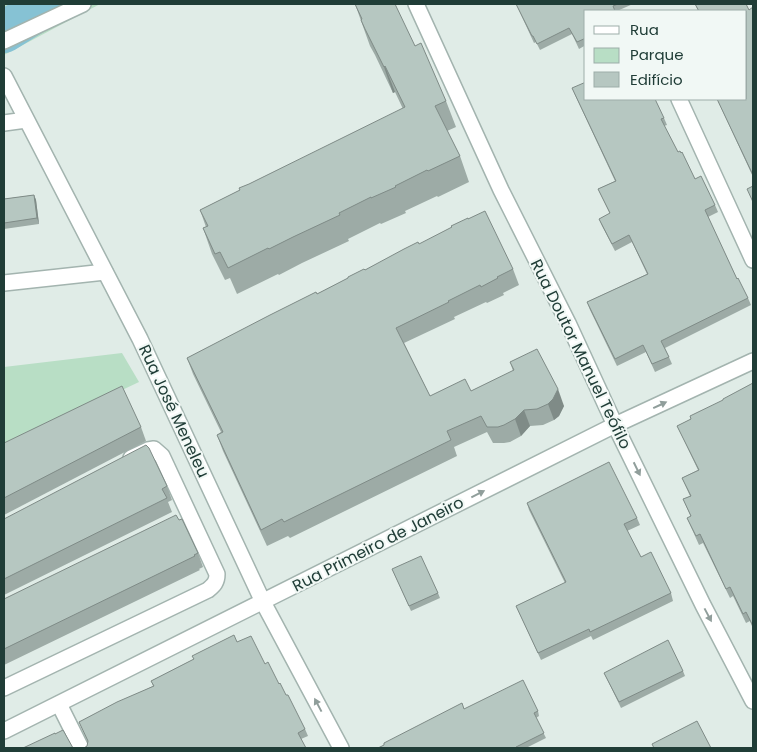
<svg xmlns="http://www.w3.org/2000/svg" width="757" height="752" font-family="Poppins,sans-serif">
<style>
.green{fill:#b8dec5}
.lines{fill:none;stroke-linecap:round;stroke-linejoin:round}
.river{stroke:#86c2d4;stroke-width:42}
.minor-casing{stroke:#a3b4af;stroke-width:18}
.minor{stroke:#fff;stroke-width:15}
.wall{fill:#9daba6}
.shaded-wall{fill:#7f8b87}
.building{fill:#b6c7c1;stroke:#7f8b87}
.oneway{fill:#909e9b}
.labels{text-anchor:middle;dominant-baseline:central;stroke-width:4;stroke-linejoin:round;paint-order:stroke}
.street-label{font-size:16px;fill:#203d37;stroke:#f1f8f5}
</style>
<rect width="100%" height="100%" fill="#e0ece7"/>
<g class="green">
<polygon points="4,4 100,4 4,55"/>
<polygon points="122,353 139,382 4,446 4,367"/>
</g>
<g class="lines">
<polyline class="river" points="4,32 49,4"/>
<g class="minor-casing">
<g id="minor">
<polyline points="416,4 501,190 568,323 615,425 703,605 753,701"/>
<polyline points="4,41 83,4"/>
<polyline points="4,76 140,339 263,602 341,748"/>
<polyline points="679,99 753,260"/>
<polyline points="4,123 26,120"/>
<polyline points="4,283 105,272"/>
<path d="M4,688L208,590C214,585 217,582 217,574L162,456L154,449L148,450L131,458"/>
<polyline points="59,704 81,748"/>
<polyline points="4,731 615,425 753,361"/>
</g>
</g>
<use href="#minor" class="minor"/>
</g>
<g class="wall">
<polygon points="355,4 415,46 446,101 456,127 447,131 460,156 469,182 438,197 437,196 405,211 406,213 381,224 380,223 348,239 349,241 302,263 279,275 278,274 237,294 230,278 225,280 212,254 203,228 206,227 200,210 403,109 395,92 393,93 375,55 370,46"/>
<polygon points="516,4 633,4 617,11 586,11 586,45 579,49 572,34 540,50 536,42 534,43"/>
<polygon points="695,4 746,4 749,10 753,7 753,177 717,99 746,99 746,11 698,11"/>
<polygon points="572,88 664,118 667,125 664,126 678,152 695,179 715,205 718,212 708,217 737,279 748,298 751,305 665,348 672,364 655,372 646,352 617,366 590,310 587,302 647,274 632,242 615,251 602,226 599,219 610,214 598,189 615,181 575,95"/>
<polygon points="34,195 36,200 39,224 4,229 4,199"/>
<polygon points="419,244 513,269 519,285 503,293 504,295 487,303 486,302 454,317 455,319 404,343 430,396 471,391 513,371 510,362 564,406 559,416 554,420 543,425 530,426 521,436 510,442 504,443 493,443 487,432 454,447 457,456 290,538 288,536 267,546 223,451 217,435 221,432 193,374 187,358 365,270"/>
<polygon points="753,383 753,629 750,621 746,623 733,596 730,598 703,543 699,545 687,518 691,517 683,499 690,496 682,478 698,470 681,434 677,426 691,419"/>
<polygon points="141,427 146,441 4,515 4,443"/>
<polygon points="167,486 172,500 168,502 172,512 4,595 4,519"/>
<polygon points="527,503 637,518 640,525 627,531 641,557 671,593 673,601 593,640 591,636 541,660 516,606 565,583 529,510"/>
<polygon points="198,553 203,567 199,569 200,570 4,665 4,599"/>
<polygon points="392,569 438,593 440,598 411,611"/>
<polygon points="237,642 265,664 286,695 305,729 308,736 301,739 87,746 88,742 79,722 153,686 151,681 194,659 192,656"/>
<polygon points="683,671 685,676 621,708 604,673"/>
<polygon points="464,709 538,711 539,716 536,718 546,738 526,748 378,748"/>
</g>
<g class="shaded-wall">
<polygon points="385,66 395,92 393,93 384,67"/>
<polygon points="34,195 36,200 39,224 37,218"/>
<polygon points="558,389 564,406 559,416 554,420 548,404"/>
<polygon points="524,410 530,426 521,436 515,419"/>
</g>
<g class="building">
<polygon points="355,4 395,4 415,46 421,43 446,101 435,106 460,156 428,171 427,170 395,186 396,187 371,198 371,197 339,213 340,215 293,237 269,249 268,248 228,268 220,252 215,254 203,228 208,226 200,210 240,190 239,188 249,184 405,107 385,66 384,67 365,29 361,20 362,19"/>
<polygon points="516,4 618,4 613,6 615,11 586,11 586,38 577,42 569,28 537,44 533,36 532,36"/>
<polygon points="695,4 746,4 749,10 753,7 753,175 717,99 746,99 746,11 699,11"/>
<polygon points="586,82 586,99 655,99 664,118 661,119 678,152 680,151 681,153 682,152 695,179 701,176 715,205 705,210 737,279 738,278 748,298 661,341 669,357 652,364 643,345 615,359 587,302 648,274 629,235 612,244 599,219 610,213 598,189 616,181 572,88"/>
<polygon points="753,186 753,202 747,189"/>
<polygon points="34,195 37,218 4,223 4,199"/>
<polygon points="485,211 513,269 497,277 498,278 481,287 480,285 448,301 449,302 396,328 430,396 465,379 471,391 514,370 510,362 537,349 558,389 553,399 548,404 537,409 524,410 515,419 504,425 498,427 487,427 481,416 447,431 451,440 284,522 282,519 261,530 217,435 223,432 187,358 270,315 316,292 317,294 348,278 348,277 364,269 365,270 404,249 418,242 419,244 452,227 451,226 468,218 468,219"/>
<polygon points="753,383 753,626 746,612 743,614 730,587 726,589 700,534 696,536 687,518 691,516 683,499 691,496 682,478 699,470 677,426 691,419 690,416 723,400 723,399"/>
<polygon points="122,386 141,427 4,498 4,443"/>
<polygon points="146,445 149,448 167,486 162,489 167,498 4,579 4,519"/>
<polygon points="609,462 637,518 624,524 641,557 651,552 671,593 590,632 589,629 538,653 516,606 566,582 527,503"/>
<polygon points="176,515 179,520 182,519 198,553 194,555 195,556 4,649 4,599"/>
<polygon points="421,556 438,593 409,606 392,569"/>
<polygon points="234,635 237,642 251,636 265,664 268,662 279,684 280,683 286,695 288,695 305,729 298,733 306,748 84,748 87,746 88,741 79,722 117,702 154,686 151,681 194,659 192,656"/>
<polygon points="668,640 683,671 619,702 604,673"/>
<polygon points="523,680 538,711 534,713 544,733 516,747 517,748 378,748 384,745 384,743 462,703 464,709"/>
<polygon points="697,721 711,748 654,748 652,744"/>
<polygon points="63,730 73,748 23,748 55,733 55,734"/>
</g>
<defs><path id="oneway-solid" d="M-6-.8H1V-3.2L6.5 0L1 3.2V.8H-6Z" transform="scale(1.25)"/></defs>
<g class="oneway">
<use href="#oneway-solid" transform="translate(660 405) rotate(-25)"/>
<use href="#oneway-solid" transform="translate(637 469) rotate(64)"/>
<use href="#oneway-solid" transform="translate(478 494) rotate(-27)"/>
<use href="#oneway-solid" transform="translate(708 615) rotate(62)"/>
<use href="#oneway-solid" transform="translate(318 705) rotate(-118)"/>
</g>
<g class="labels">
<g class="street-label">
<text transform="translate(581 354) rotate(64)">Rua Doutor Manuel Teófilo</text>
<text transform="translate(174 411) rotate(65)">Rua José Meneleu</text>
<text transform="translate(378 544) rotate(-27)">Rua Primeiro de Janeiro</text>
</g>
</g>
<rect width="757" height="752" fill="none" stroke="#203d37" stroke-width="10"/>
<rect x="584" y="10" width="162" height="90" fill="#f1f8f5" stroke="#9dada9"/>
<rect x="594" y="26" width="25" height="8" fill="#ffffff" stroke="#9dada9"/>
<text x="630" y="35" font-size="15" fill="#203d37">Rua</text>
<rect x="594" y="48" width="25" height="15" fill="#b8dec5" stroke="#9dada9"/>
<text x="630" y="60" font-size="15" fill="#203d37">Parque</text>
<rect x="594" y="72" width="25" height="15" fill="#b6c7c1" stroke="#9dada9"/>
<text x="630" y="85" font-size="15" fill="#203d37">Edifício</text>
</svg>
